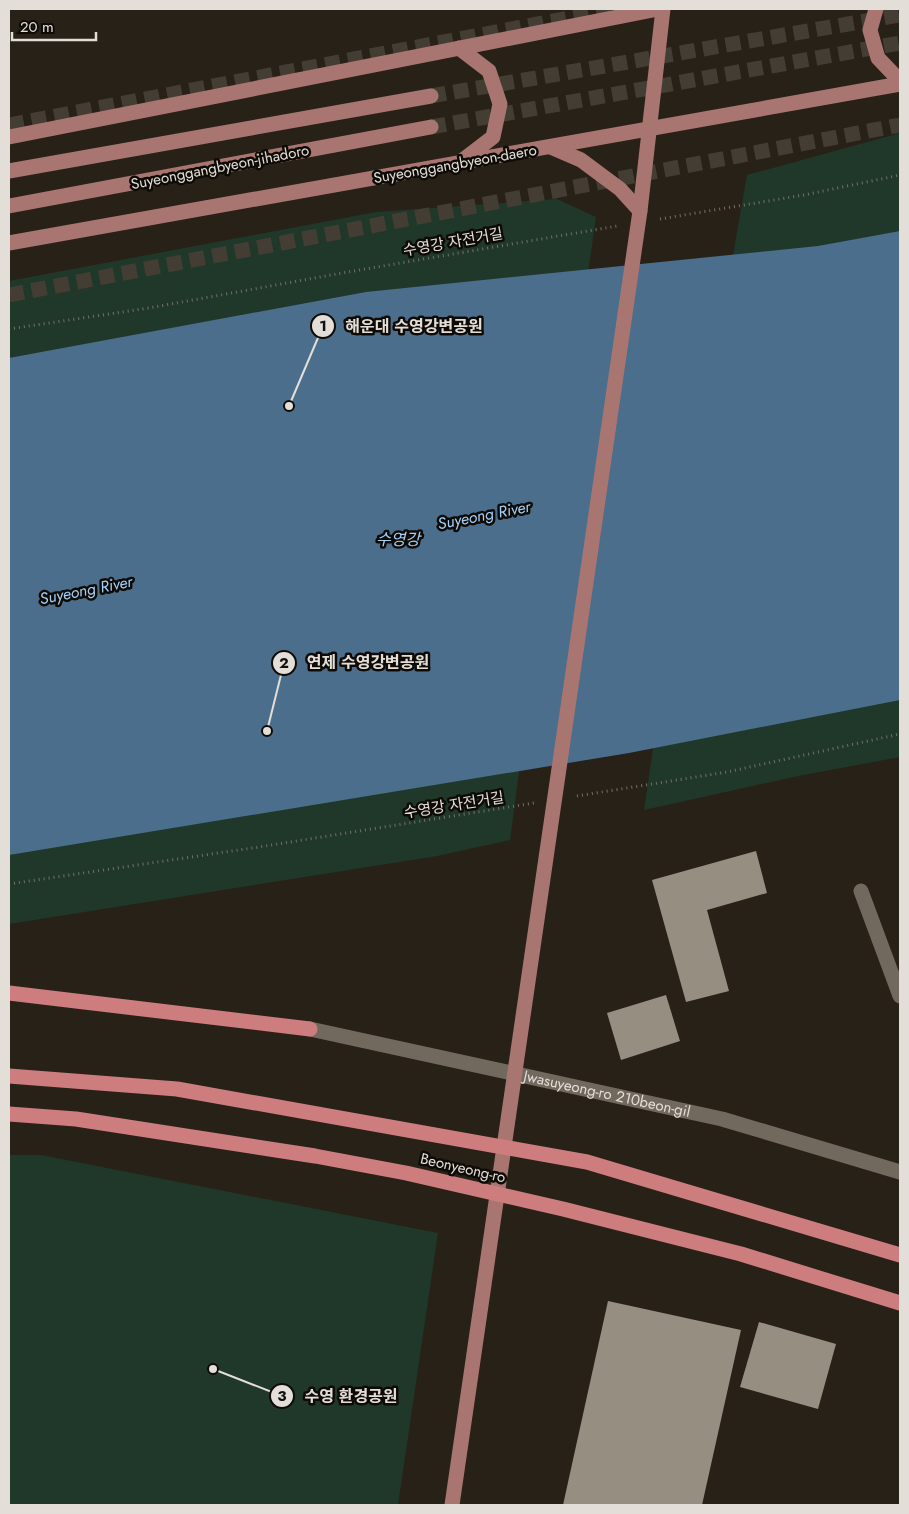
<svg xmlns="http://www.w3.org/2000/svg" width="909" height="1514" font-family="Jost,'Noto Sans KR',sans-serif">
<style>
.green{fill:#20382a}
.water{fill:#4c6e8d}
.building{fill:#978e82}
.lines{fill:none;stroke-linecap:round;stroke-linejoin:round}
.major-tunnel{stroke:#443d34;stroke-width:15;stroke-dasharray:15 8;stroke-linecap:butt}
.highway-tunnel{stroke:#443d34;stroke-width:15;stroke-dasharray:15 8;stroke-linecap:butt}
.path{stroke:#766f67;stroke-width:3;stroke-dasharray:1 4;stroke-linecap:butt}
.minor{stroke:#72695e;stroke-width:15}
.major{stroke:#a97571;stroke-width:15}
.highway{stroke:#cd7d7e;stroke-width:15}
.labels{text-anchor:middle;dominant-baseline:central;stroke-width:5;stroke-linejoin:round;paint-order:stroke}
.street-label{font-size:15px;fill:#e4ded8;stroke:#0e0b07}
.water-label{font-size:16px;font-style:italic;fill:#a3cff9;stroke:#0e0b07}
.leader{fill:none;stroke:#e4ded8;stroke-width:2}
.callout-dot{fill:#e4ded8;stroke:#0e0b07;stroke-width:2}
.mark-label{font-size:15px;text-anchor:middle;font-weight:bold;fill:#111}
.callout-label{font-size:16px;text-anchor:middle;font-weight:bold;fill:#e4ded8;stroke:#0e0b07;stroke-width:5;stroke-linejoin:round;paint-order:stroke}
</style>
<rect width="100%" height="100%" fill="#282117"/>
<g class="green">
<polygon points="900,133 900,757 798,776 644,810 687,518 747,175"/>
<polygon points="557,199 596,217 551,531 510,840 437,856 9,924 9,281 376,212"/>
<polygon points="9,1155 41,1155 438,1233 398,1505 9,1505"/>
</g>
<polygon class="water" points="900,231 900,700 629,753 9,855 9,358 366,292 818,246"/>
<g class="building">
<polygon points="756,851 767,893 707,910 729,991 686,1002 652,880"/>
<polygon points="666,995 680,1041 621,1060 607,1013"/>
<polygon points="608,1301 741,1330 702,1505 563,1505"/>
<polygon points="759,1322 836,1344 818,1409 740,1387"/>
</g>
<g class="lines">
<g class="major-tunnel">
<polyline points="431,96 900,15"/>
<polyline points="431,127 900,43"/>
</g>
<g class="highway-tunnel">
<polyline points="9,125 616,9"/>
<polyline points="9,295 900,125"/>
</g>
<g class="path">
<polyline points="660,219 804,195 900,175"/>
<polyline points="9,329 149,308 342,273 617,226"/>
<polyline points="577,796 727,772 900,734"/>
<polyline points="9,884 259,847 534,803"/>
</g>
<g class="minor">
<polyline points="861,891 900,996"/>
<path id="s1" d="M310,1029L722,1119L900,1172"/>
</g>
<g class="major">
<polyline points="876,9 870,30 878,58 900,81"/>
<polyline points="459,48 489,71 500,104 493,137 463,160"/>
<polyline points="9,137 658,9"/>
<polyline points="551,147 581,160 620,189 640,211"/>
<polyline points="9,171 431,96"/>
<polyline points="9,206 431,127"/>
<polyline points="9,243 900,84"/>
<polyline points="452,1505 640,211 663,9"/>
</g>
<g class="highway">
<polyline points="9,993 310,1029"/>
<polyline points="9,1076 177,1089 587,1162 900,1255"/>
<polyline points="9,1114 76,1119 315,1156 406,1173 563,1209 741,1254 900,1303"/>
</g>
</g>
<g class="labels">
<g class="street-label">
<text transform="translate(455 164) rotate(-10)">Suyeonggangbyeon-daero</text>
<text transform="translate(220 167) rotate(-11)">Suyeonggangbyeon-jihadoro</text>
<text transform="translate(453 242) rotate(-10)">수영강 자전거길</text>
<text transform="translate(454 805) rotate(-9)">수영강 자전거길</text>
<text stroke="none"><textPath href="#s1" startOffset="304">Jwasuyeong-ro 210beon-gil</textPath></text>
<text transform="translate(463 1168) rotate(13)">Beonyeong-ro</text>
</g>
<g class="water-label">
<text transform="translate(484 515) rotate(-11)">Suyeong River</text>
<text x="398" y="539">수영강</text>
<text transform="translate(86 590) rotate(-11)">Suyeong River</text>
</g>
</g>
<path class="leader" d="M289 406L323 326M267 731L284 663M213 1369L282 1396"/>
<g class="callout-dot">
<circle cx="289" cy="406" r="5"/>
<circle cx="267" cy="731" r="5"/>
<circle cx="213" cy="1369" r="5"/>
<circle cx="323" cy="326" r="12"/>
<circle cx="284" cy="663" r="12"/>
<circle cx="282" cy="1396" r="12"/>
</g>
<g class="mark-label">
<text x="323" y="331">1</text>
<text x="284" y="668">2</text>
<text x="282" y="1401">3</text>
</g>
<g class="callout-label">
<text x="414" y="332">해운대 수영강변공원</text>
<text x="368" y="668">연제 수영강변공원</text>
<text x="351" y="1402">수영 환경공원</text>
</g>
<rect width="909" height="1514" fill="none" stroke="#e4ded8" stroke-width="20"/>
<path d="M12 32v8h84v-8" fill="none" stroke="#e4ded8" stroke-width="2.5"/>
<text x="20" y="32" font-size="15" fill="#e4ded8" stroke="#0e0b07" stroke-width="4" paint-order="stroke">20 m</text>
</svg>
